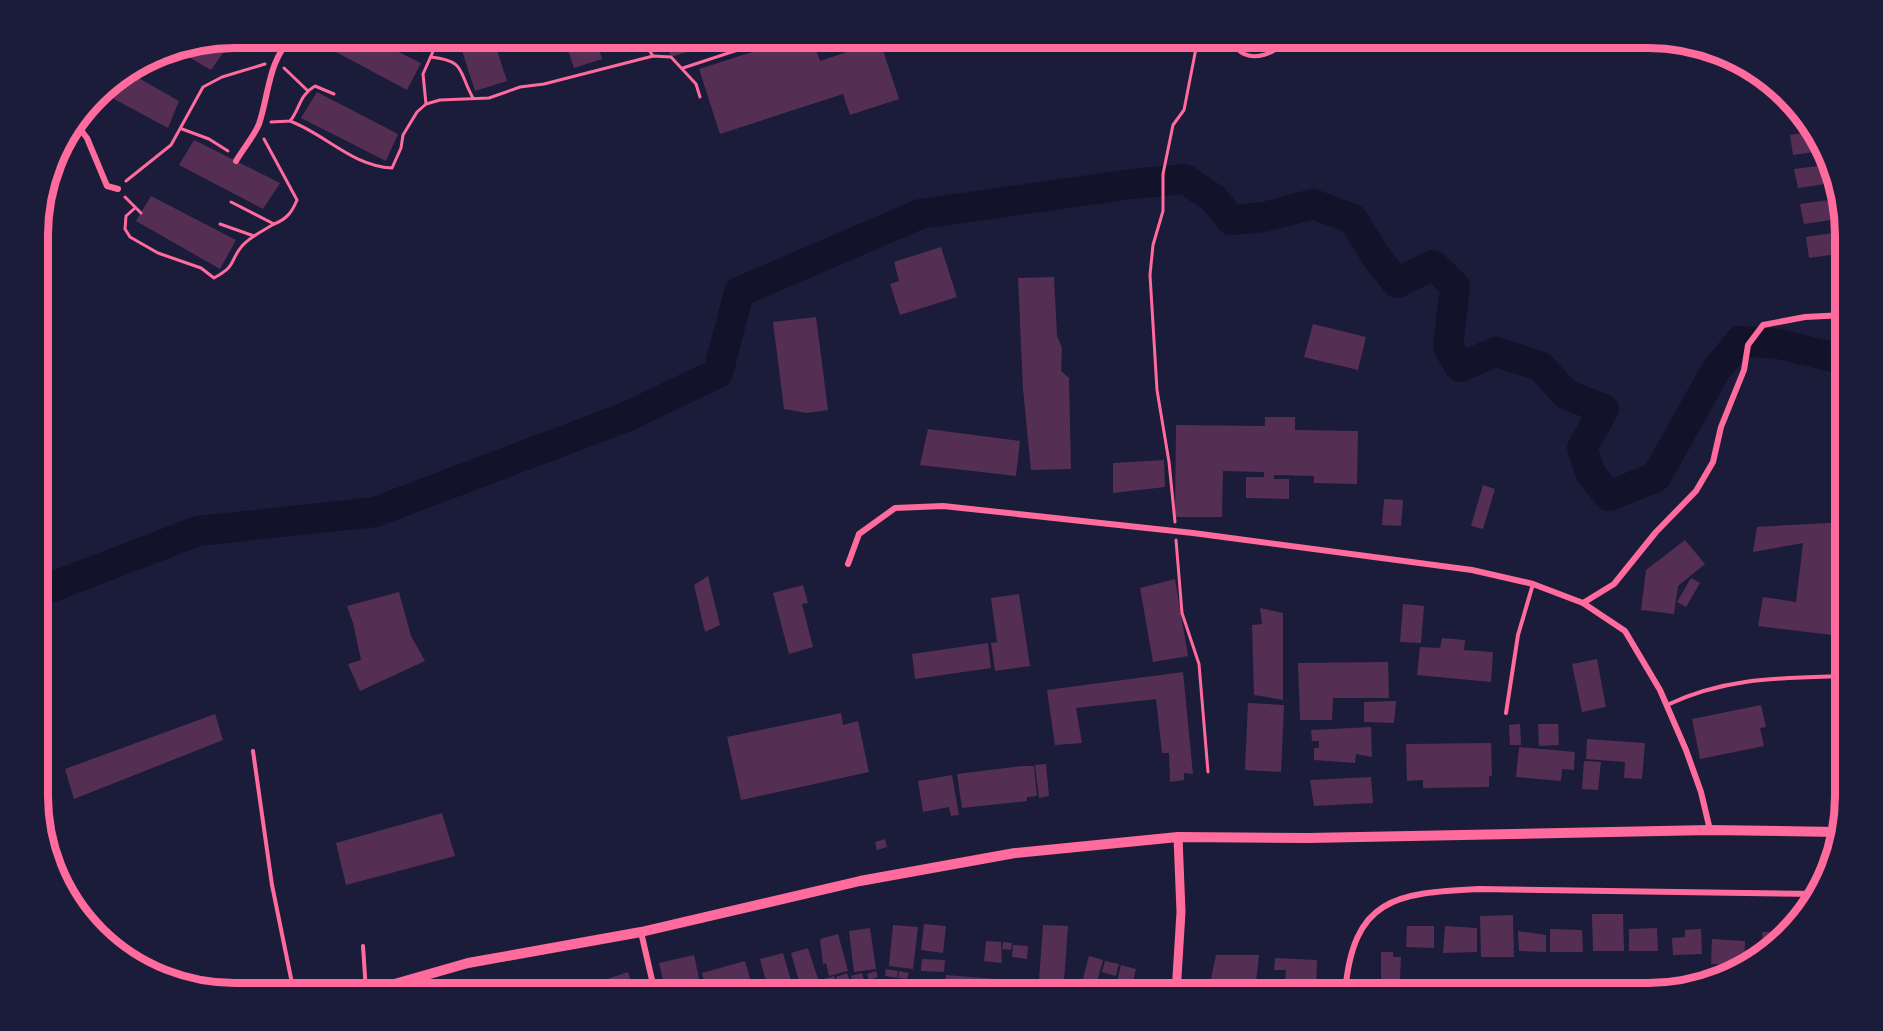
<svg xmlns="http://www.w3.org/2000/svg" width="1883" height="1031" font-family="Lato,sans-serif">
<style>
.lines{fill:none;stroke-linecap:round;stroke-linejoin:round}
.river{stroke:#12122b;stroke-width:30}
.building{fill:#542f53}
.path{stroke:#ff6b9d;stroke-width:3}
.service{stroke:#ff6b9d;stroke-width:4}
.minor{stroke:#ff6b9d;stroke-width:6}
.tertiary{stroke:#ff6b9d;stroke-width:9}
.secondary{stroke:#ff6b9d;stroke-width:10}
.rim{fill:none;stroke:#ff6b9d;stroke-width:8}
</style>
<rect width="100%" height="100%" fill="#1b1b3a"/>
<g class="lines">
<polyline class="river" points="39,592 198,531 375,512 626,417 718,373 739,292 920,214 1132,184 1185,179 1214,199 1231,220 1264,217 1313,204 1353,219 1377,258 1397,283 1433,265 1455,286 1448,347 1460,367 1496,352 1540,366 1567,395 1604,409 1582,448 1591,474 1609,496 1656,477 1716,370 1740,341 1779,344 1845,360"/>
</g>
<g class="building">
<polygon points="327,38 370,38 421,63 407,90 323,45"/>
<polygon points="458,38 503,38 494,41 507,81 475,91"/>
<polygon points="564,38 595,38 602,59 574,68"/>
<polygon points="664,38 702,38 705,46 671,57"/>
<polygon points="775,38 812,38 820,61 880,41 899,99 850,115 843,94 720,134 699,69 777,44"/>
<polygon points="219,41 228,46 211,70 175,49"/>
<polygon points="128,72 179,101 168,128 101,92"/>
<polygon points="317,92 398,134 386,161 301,118"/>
<polygon points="1787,102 1792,106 1801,115 1789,117"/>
<polygon points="1814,131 1821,151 1793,155 1790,135"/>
<polygon points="194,140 280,183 263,209 179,165"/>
<polygon points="1826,165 1832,183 1798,188 1794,169"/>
<polygon points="151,196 236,240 220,269 136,221"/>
<polygon points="1837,199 1844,218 1804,224 1800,204"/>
<polygon points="1845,231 1845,253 1809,258 1806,237"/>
<polygon points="941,247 957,297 900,315 890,284 899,281 894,262"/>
<polygon points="1054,277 1057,336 1062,348 1061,371 1069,378 1071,469 1031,470 1023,389 1018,278"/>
<polygon points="816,317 828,410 807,413 784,409 773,322"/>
<polygon points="1313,324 1366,337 1358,370 1304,357"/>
<polygon points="1265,417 1295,417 1295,430 1358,431 1357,484 1314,483 1314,476 1274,475 1274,479 1289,479 1289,499 1246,498 1246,477 1264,477 1264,472 1223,471 1222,517 1175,517 1176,425 1265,426"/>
<polygon points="928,429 1020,441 1016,476 920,465"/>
<polygon points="1164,460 1165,487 1113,493 1113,463"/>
<polygon points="1483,485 1495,489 1483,529 1471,526"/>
<polygon points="1384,499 1403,500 1401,526 1382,525"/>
<polygon points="1845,522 1832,635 1758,626 1763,597 1796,602 1803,543 1753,552 1757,527"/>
<polygon points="1685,540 1705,564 1678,586 1674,614 1641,610 1646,570"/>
<polygon points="708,576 720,625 705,632 694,585"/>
<polygon points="1691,578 1700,583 1686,607 1677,602"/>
<polygon points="1175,579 1188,656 1153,662 1140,588"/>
<polygon points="803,585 808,603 802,604 813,647 789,654 773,593"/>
<polygon points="399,592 411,636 425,661 360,691 348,664 361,660 353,623 347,606"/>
<polygon points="1019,594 1030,666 995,671 991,643 997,642 991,598"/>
<polygon points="1403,604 1424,606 1421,643 1400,642"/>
<polygon points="1260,608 1283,613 1283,700 1254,695 1252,625 1262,624"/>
<polygon points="1442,638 1465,640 1464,650 1493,652 1491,682 1417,675 1420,647 1440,648"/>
<polygon points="988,643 991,668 915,679 912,654"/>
<polygon points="1597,659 1606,707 1582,712 1572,664"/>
<polygon points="1388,662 1389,698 1333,698 1332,720 1300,720 1298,663"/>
<polygon points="1183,672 1193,774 1184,773 1184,780 1170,782 1169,753 1162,753 1156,699 1076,708 1082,743 1055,745 1047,690"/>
<polygon points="1396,701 1394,723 1364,722 1364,702"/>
<polygon points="1248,703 1284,705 1281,772 1245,770"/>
<polygon points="1761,705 1766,727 1760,728 1764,746 1700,759 1692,719"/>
<polygon points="841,713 843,725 858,721 869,772 741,800 727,737"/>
<polygon points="215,714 223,740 74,799 65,769"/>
<polygon points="1520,724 1521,745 1510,745 1509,725"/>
<polygon points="1538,724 1558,724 1559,745 1539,746"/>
<polygon points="1371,727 1372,757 1356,754 1355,763 1314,760 1314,748 1319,748 1319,741 1312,741 1311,730"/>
<polygon points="1587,739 1645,743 1642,779 1624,778 1625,762 1586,759"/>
<polygon points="1491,743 1492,775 1489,777 1489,787 1423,788 1423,780 1407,781 1406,744"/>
<polygon points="1519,747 1575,752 1574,770 1562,769 1561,781 1516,777"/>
<polygon points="1584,761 1601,762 1598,790 1582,789"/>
<polygon points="1046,764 1049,796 1039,798 1035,765"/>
<polygon points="1023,766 1034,766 1037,796 1027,797 1027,801 962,808 957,774"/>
<polygon points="952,775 959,815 951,816 949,807 923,812 918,781"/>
<polygon points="1371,777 1373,803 1314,806 1310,780"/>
<polygon points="442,813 455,856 346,885 336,843"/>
<polygon points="885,839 887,847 877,850 875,842"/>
<polygon points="1592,914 1623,914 1624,951 1593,951"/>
<polygon points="1513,915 1514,957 1481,957 1480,916"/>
<polygon points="924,924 946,926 943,953 921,950"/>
<polygon points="893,925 918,927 913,969 889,966"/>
<polygon points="1043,925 1068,926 1064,981 1039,980"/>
<polygon points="1407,926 1434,926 1434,948 1406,947"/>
<polygon points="1445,926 1477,928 1477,952 1443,953"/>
<polygon points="870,928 876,969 854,972 849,931"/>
<polygon points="1657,928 1658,951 1629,951 1629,929"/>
<polygon points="1550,929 1582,930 1583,952 1550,952"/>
<polygon points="1701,929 1702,954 1673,955 1672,938 1685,937 1685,930"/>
<polygon points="1518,931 1546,935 1546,952 1519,951"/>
<polygon points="1785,931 1766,952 1763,952 1762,932"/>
<polygon points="838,934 848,971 829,976 826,963 823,964 820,939"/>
<polygon points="1712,939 1745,941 1744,965 1711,964"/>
<polygon points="986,941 1001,942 1002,963 984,961"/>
<polygon points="1003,942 1012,943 1011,950 1002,949"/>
<polygon points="1013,945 1028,946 1027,959 1012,957"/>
<polygon points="808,948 818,979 800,985 791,953"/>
<polygon points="1381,952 1393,952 1393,957 1401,957 1400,979 1381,980"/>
<polygon points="783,953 794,991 769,993 760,959"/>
<polygon points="694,955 702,993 666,993 659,963"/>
<polygon points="1216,955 1259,955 1255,991 1210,984"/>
<polygon points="1089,956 1103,960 1094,993 1079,993"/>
<polygon points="1275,958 1317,960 1316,991 1274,987 1274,980 1285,979 1286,970 1274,970"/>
<polygon points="922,959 945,960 944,972 921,971"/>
<polygon points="745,961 752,985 721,993 707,993 702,973"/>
<polygon points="1105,961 1119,964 1116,976 1102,972"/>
<polygon points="1121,965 1136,969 1130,993 1114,993"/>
<polygon points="886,969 898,971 897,978 885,976"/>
<polygon points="876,971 878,977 869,980 867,974"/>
<polygon points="899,971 909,973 907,979 898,978"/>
<polygon points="628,972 635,993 609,993 604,980"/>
<polygon points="847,973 850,981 839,985 836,977"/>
<polygon points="862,973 864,979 853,982 851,976"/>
<polygon points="946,975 1008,980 1007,987 1002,987 1002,993 959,989 951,986 952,981 945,981"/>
<polygon points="834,976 837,985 827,988 824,979"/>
<polygon points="903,983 917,984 916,989 902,988"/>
<polygon points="597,985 599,993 578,993 577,991"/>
<polygon points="840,987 843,993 822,993"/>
<polygon points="1004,988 1032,991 1031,993 1004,993"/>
</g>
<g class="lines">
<g class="path">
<polyline points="406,38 407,38"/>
<polyline points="641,38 653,56"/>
<path d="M431,57C466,61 458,71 473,98"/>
<polyline points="284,68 307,90"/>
<polyline points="683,68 762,42 760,38"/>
<polyline points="426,104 423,74 439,38"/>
<path d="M290,121C325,134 352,166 392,168L401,148L403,135L417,112L426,104L440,100L489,98L520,87L544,84L653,56L671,57L696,84L700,97"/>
<path d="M271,122L290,121C300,109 299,95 315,86L334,94"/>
<polyline points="182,129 209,139 228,151"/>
<polyline points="126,181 171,145 203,87 222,77 265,64"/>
<polyline points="125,197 141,213"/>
<path d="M231,202L274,224C287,219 292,212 297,200L264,139"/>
<path d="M135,208L126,216L125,229L130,237L158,253L201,268L214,278C238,265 229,261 242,246C251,236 263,231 274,224"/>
<polyline points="220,224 254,236"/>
<polyline points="1175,522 1169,462 1157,390 1150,275 1153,245 1163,211 1163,174 1173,125 1184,110 1198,38"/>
<polyline points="1176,540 1182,613 1199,664 1208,772"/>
</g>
<g class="service">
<path d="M1228,38C1231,41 1233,46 1237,49C1252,64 1278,53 1288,38"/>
<path d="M1667,705C1726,677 1781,678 1845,676"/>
<polyline points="1506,713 1518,635 1533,584"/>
<polyline points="253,751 272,885 294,993"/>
<polyline points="363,946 366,991"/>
</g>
<g class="minor">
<polyline points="76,124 87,138 107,186 118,189"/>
<path d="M236,161C243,149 254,136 259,124C269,95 268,60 292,38"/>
<polyline points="848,564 859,534 895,508 943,506 1193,533 1472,570 1533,584 1583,603 1625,631 1660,690 1686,750 1701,792 1710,830"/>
<polyline points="1583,603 1614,584 1656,532 1696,491 1713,462 1721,427 1744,370 1748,345 1763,325 1805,317 1845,315"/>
<polyline points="641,932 655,993"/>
<path d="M1345,993C1353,898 1395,893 1479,889L1819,894"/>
</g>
<polyline class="tertiary" points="1176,993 1181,912 1178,837"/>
<polyline class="secondary" points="363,993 468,963 641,932 860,881 1015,853 1178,837 1308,838 1710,830 1838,832"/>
</g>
<path d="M0 0H1883V1031H0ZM235 48H1648A187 187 0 0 1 1835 235V796A187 187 0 0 1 1648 983H235A187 187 0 0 1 48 796V235A187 187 0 0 1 235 48Z" fill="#1b1b3a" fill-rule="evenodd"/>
<path class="rim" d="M235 48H1648A187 187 0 0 1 1835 235V796A187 187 0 0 1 1648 983H235A187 187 0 0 1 48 796V235A187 187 0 0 1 235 48Z"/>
</svg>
